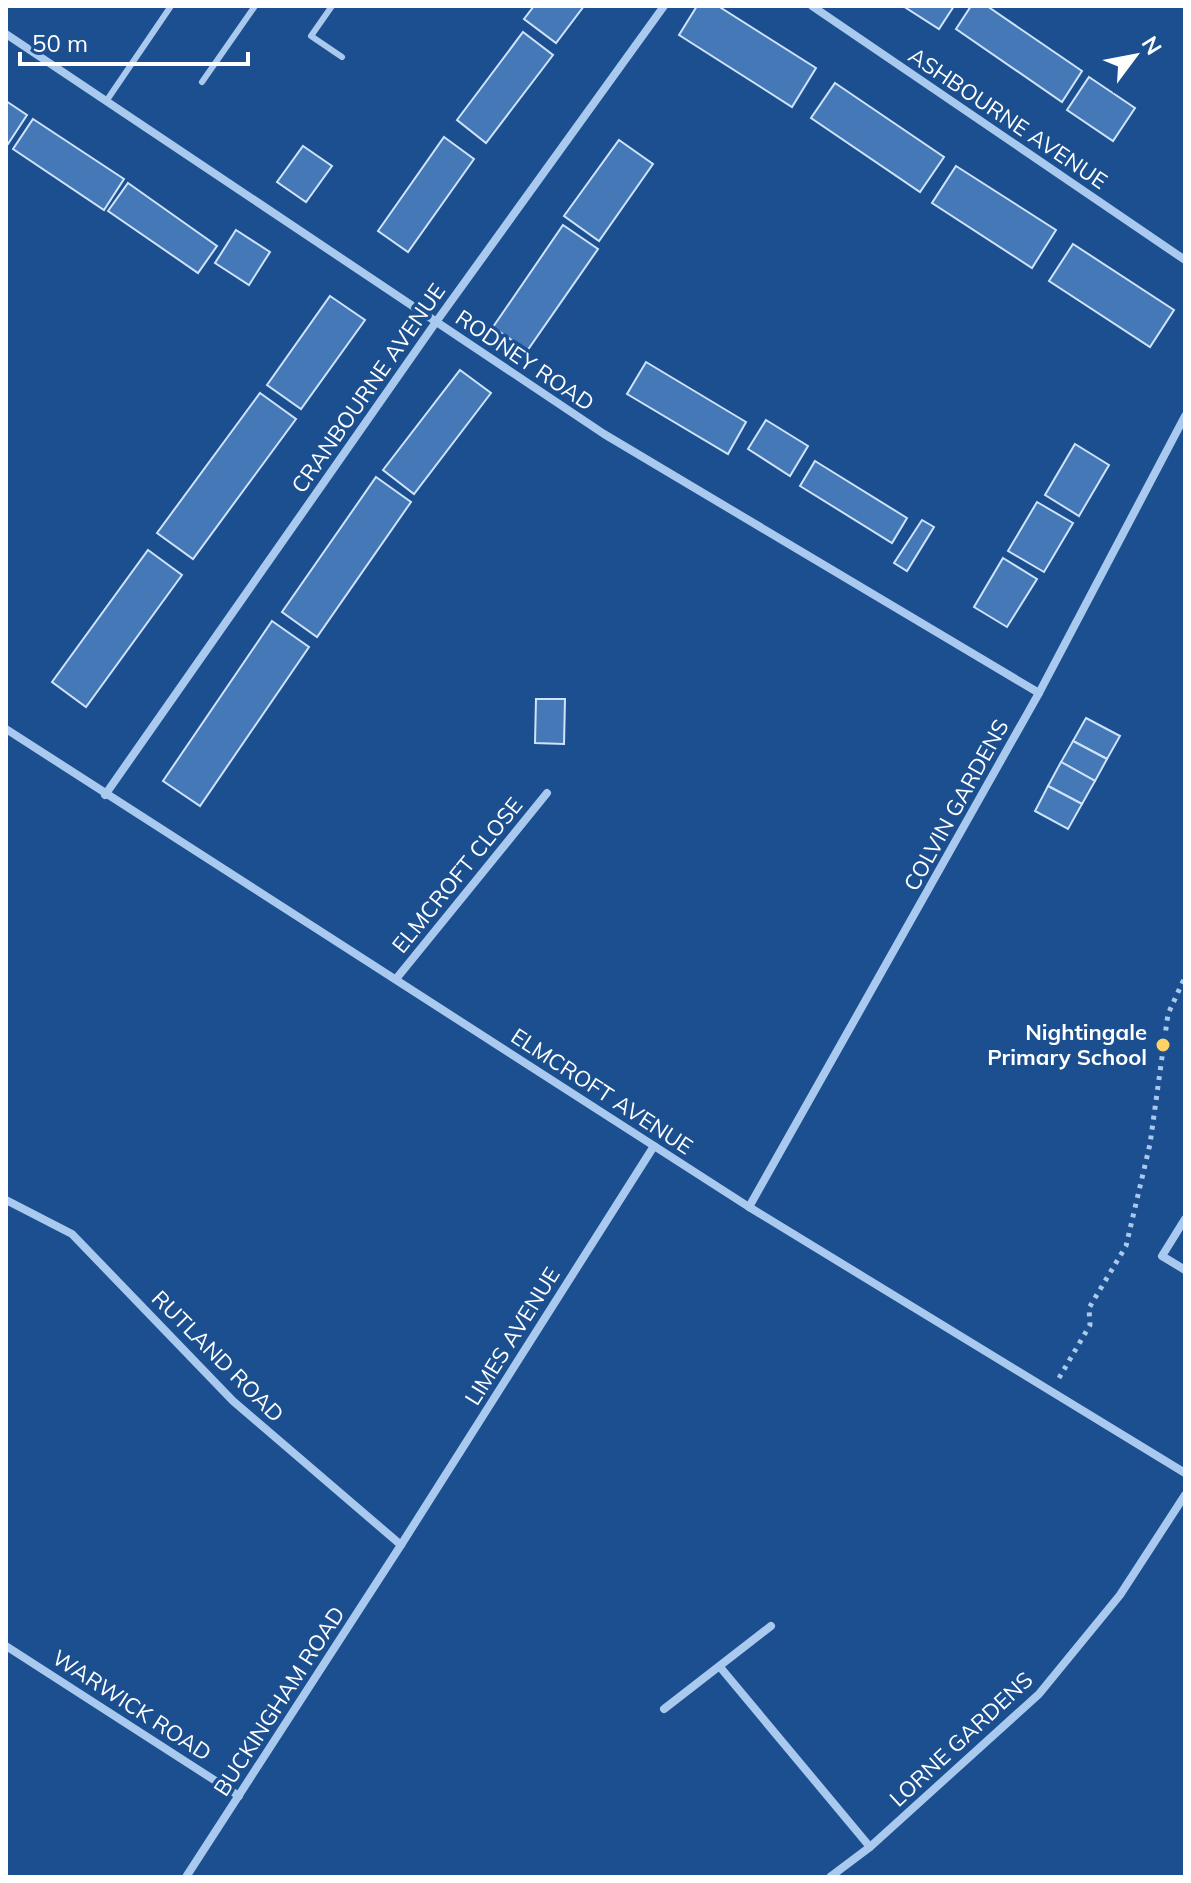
<svg xmlns="http://www.w3.org/2000/svg" width="1191" height="1883" font-family="Mulish,sans-serif">
<style>
.building{fill:#4478b7;stroke:#cfe3fa;stroke-width:2}
.lines{fill:none;stroke-linecap:round;stroke-linejoin:round}
.path{stroke:#a9c9ee;stroke-width:5;stroke-dasharray:4 6;stroke-linecap:butt}
.lane{stroke:#a9c9ee;stroke-width:6}
.street{stroke:#a9c9ee;stroke-width:8}
.poi-dot{fill:#ffd166;stroke:#1b4f8f;stroke-width:3}
.labels{text-anchor:middle;dominant-baseline:central;stroke-width:7;stroke-linejoin:round;paint-order:stroke}
.street-label{font-size:22px;fill:#fff;stroke:#1b4f8f}
.poi-label{font-size:22px;font-weight:bold;fill:#fff;stroke:#1b4f8f;text-anchor:end}
</style>
<rect width="100%" height="100%" fill="#1b4f8f"/>
<g class="building">
<polygon points="534,6 584,6 556,43 524,19"/>
<polygon points="697,6 718,6 816,68 792,107 679,35"/>
<polygon points="903,6 954,6 939,29"/>
<polygon points="971,6 987,6 1082,71 1062,102 956,29"/>
<polygon points="523,32 553,55 486,143 457,120"/>
<polygon points="1089,77 1135,108 1113,141 1067,110"/>
<polygon points="835,83 944,157 920,192 811,118"/>
<polygon points="6,101 27,115 8,144 6,143"/>
<polygon points="33,119 124,179 104,210 13,149"/>
<polygon points="444,137 474,159 408,252 378,231"/>
<polygon points="619,140 653,164 599,241 564,216"/>
<polygon points="303,146 332,166 306,202 277,182"/>
<polygon points="956,166 1056,230 1032,268 932,203"/>
<polygon points="128,183 217,246 198,273 108,211"/>
<polygon points="563,225 598,249 527,351 493,327"/>
<polygon points="236,230 270,252 249,285 215,263"/>
<polygon points="1073,244 1174,310 1150,347 1049,281"/>
<polygon points="330,296 365,320 301,409 267,385"/>
<polygon points="646,362 746,422 728,454 627,394"/>
<polygon points="460,370 491,393 414,494 383,470"/>
<polygon points="260,393 296,419 193,559 157,533"/>
<polygon points="766,420 808,446 790,476 748,449"/>
<polygon points="1075,444 1109,465 1079,516 1045,495"/>
<polygon points="815,461 907,518 892,543 800,486"/>
<polygon points="376,477 411,502 317,637 282,612"/>
<polygon points="1037,502 1073,523 1044,572 1008,551"/>
<polygon points="922,520 934,527 907,571 894,563"/>
<polygon points="148,550 182,575 86,707 52,682"/>
<polygon points="1003,558 1037,579 1007,627 974,607"/>
<polygon points="272,621 309,647 200,806 163,781"/>
<polygon points="536,699 565,699 564,744 535,743"/>
<polygon points="1086,718 1120,736 1107,759 1073,741"/>
<polygon points="1073,741 1107,759 1095,781 1061,762"/>
<polygon points="1061,762 1095,781 1082,804 1048,786"/>
<polygon points="1048,786 1082,804 1068,829 1035,811"/>
</g>
<g class="lines">
<polyline class="path" points="1059,1378 1090,1325 1089,1308 1126,1246 1150,1144 1168,1014 1185,977"/>
<g class="lane">
<polyline points="332,6 311,36 342,57"/>
<polyline points="202,82 255,6"/>
<polyline points="107,100 171,6"/>
</g>
<g class="street">
<polyline points="812,6 1185,260"/>
<polyline points="6,34 604,434 1039,693"/>
<polyline points="6,729 749,1207 1185,1473"/>
<polyline points="105,795 436,322 664,6"/>
<polyline points="396,979 547,793"/>
<polyline points="6,1200 72,1234 233,1401 401,1545"/>
<polyline points="749,1207 1039,693 1185,416"/>
<polyline points="1185,1219 1162,1256 1185,1270"/>
<polyline points="6,1646 239,1796"/>
<polyline points="720,1667 870,1847"/>
<polyline points="664,1709 771,1626"/>
<polyline points="186,1877 401,1545 654,1146"/>
<polyline points="830,1877 870,1847 1039,1694 1120,1595 1185,1495"/>
</g>
</g>
<circle class="poi-dot" cx="1163" cy="1045" r="8"/>
<g class="labels">
<g class="street-label">
<text transform="translate(1008 118) rotate(34)">ASHBOURNE AVENUE</text>
<text transform="translate(525 360) rotate(34)">RODNEY ROAD</text>
<text transform="translate(368 388) rotate(-55)">CRANBOURNE AVENUE</text>
<text transform="translate(956 805) rotate(-61)">COLVIN GARDENS</text>
<text transform="translate(457 875) rotate(-51)">ELMCROFT CLOSE</text>
<text transform="translate(602 1091) rotate(33)">ELMCROFT AVENUE</text>
<text transform="translate(512 1336) rotate(-58)">LIMES AVENUE</text>
<text transform="translate(218 1356) rotate(45)">RUTLAND ROAD</text>
<text transform="translate(279 1701) rotate(-57)">BUCKINGHAM ROAD</text>
<text transform="translate(132 1705) rotate(33)">WARWICK ROAD</text>
<text transform="translate(961 1739) rotate(-43)">LORNE GARDENS</text>
</g>
<g class="poi-label">
<text x="1147" y="1032">Nightingale<tspan x="1147" dy="25">Primary School</tspan></text>
</g>
</g>
<rect width="1191" height="1883" fill="none" stroke="#ffffff" stroke-width="16"/>
<g transform="translate(1135 56) rotate(58)" stroke="#1b4f8f" stroke-width="6" paint-order="stroke">
<path d="M0-6L14 30L0 20L-14 30Z" fill="#ffffff"/>
<text y="-12" font-size="22" font-weight="bold" text-anchor="middle" fill="#ffffff">N</text>
</g>
<path d="M20 52v12h228v-12" fill="none" stroke="#ffffff" stroke-width="4"/>
<text x="32" y="52" font-size="24" fill="#ffffff" stroke="#1b4f8f" stroke-width="6" paint-order="stroke">50 m</text>
</svg>
